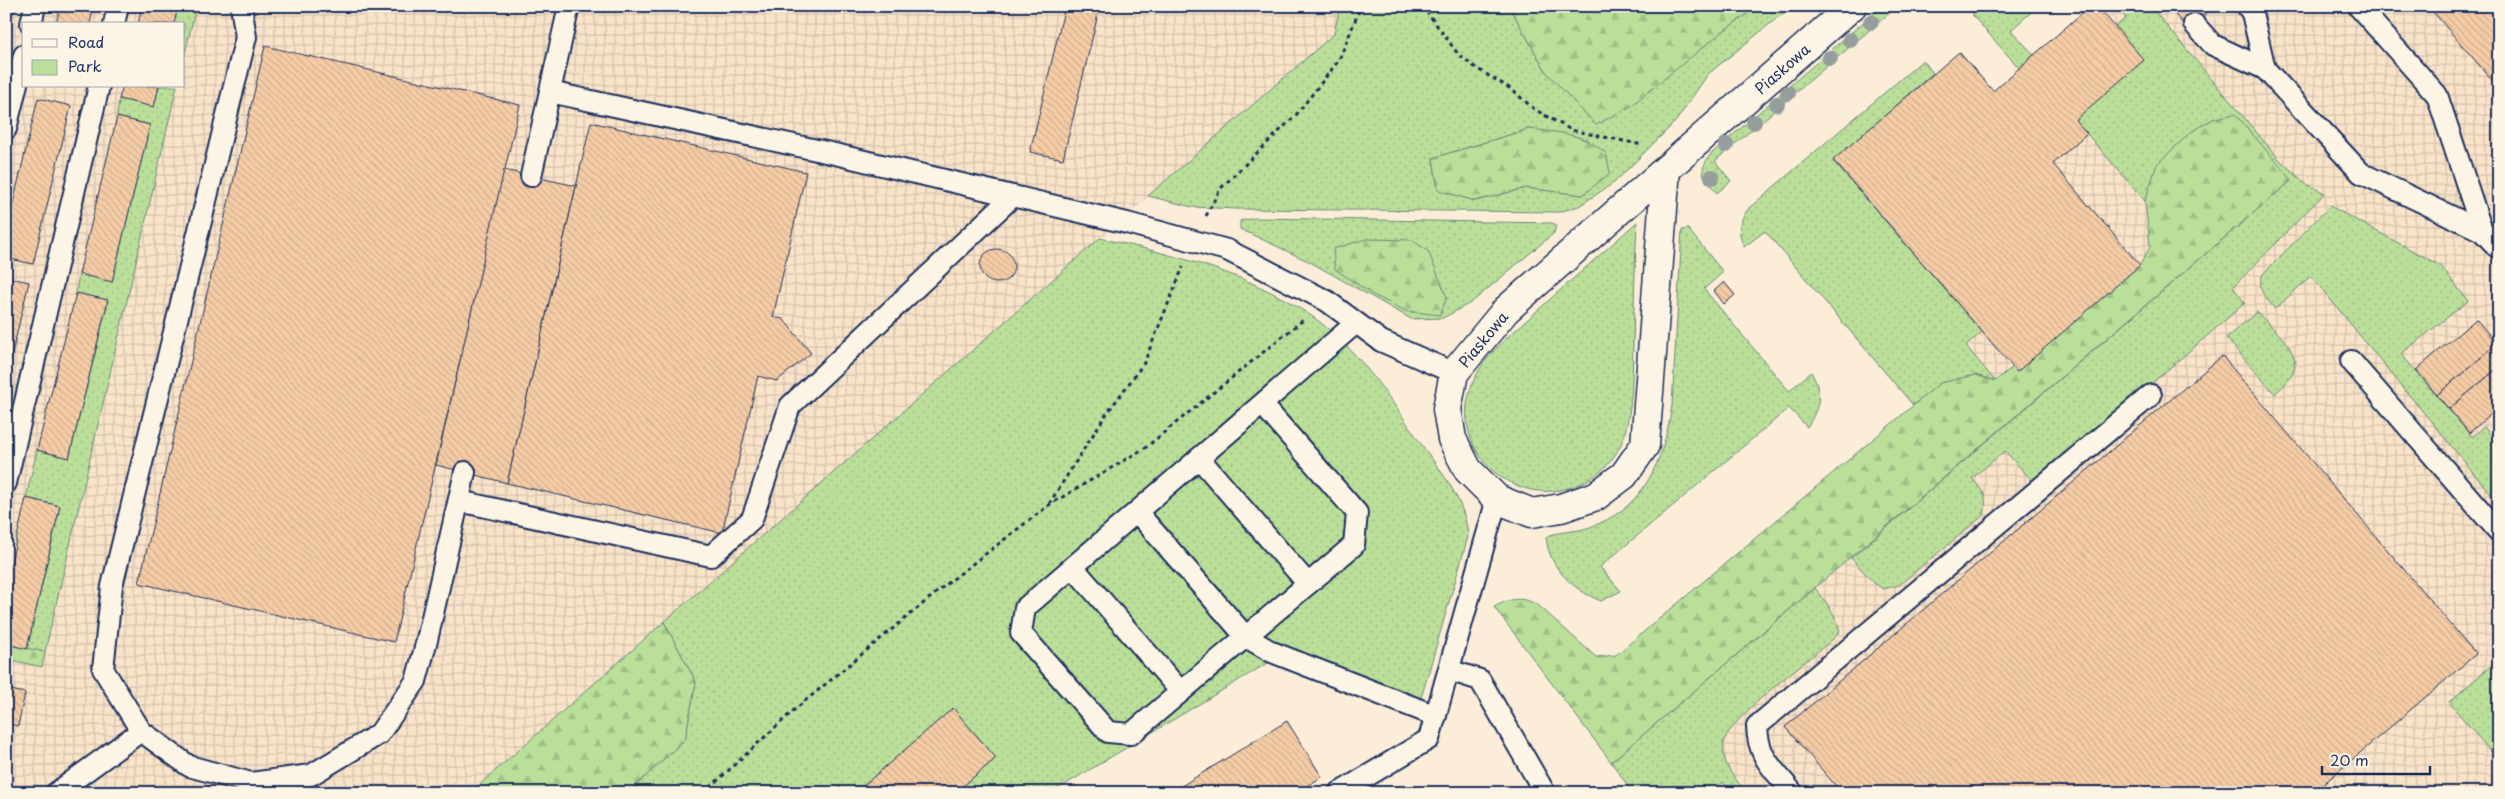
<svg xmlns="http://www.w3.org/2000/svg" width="2505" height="799" font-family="'Playpen Sans',sans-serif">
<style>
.industrial{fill:url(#industrial-grid)}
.green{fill:url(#green-dots);stroke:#6a877c;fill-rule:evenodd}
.forest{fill:url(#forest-firs);stroke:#6a877c}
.building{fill:url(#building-back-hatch);stroke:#1b2f5e}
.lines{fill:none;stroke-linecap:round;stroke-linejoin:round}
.service-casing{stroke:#1b2f5e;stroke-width:24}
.minor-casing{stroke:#1b2f5e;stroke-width:31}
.path{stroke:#1b2f5e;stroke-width:3;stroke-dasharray:4 4;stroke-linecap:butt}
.service{stroke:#fcf5e5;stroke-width:20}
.minor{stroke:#fcf5e5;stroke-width:28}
.tree{fill:#969d9d}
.labels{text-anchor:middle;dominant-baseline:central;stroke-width:4;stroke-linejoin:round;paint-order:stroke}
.street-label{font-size:15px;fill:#1b2f5e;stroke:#fcf5e5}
</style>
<defs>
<pattern id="industrial-grid" width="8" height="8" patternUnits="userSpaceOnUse" patternTransform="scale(1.25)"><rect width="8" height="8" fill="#f9e3c9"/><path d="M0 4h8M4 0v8" fill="none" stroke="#d5c3af"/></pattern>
<pattern id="green-dots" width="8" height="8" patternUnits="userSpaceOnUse" patternTransform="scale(1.25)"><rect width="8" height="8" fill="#badf99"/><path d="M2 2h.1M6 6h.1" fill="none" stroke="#9fc086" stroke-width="1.8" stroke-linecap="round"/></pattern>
<pattern id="forest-firs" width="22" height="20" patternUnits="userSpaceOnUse" patternTransform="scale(1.25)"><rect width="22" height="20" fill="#badf99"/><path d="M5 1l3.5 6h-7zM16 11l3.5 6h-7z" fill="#9fc086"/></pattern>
<pattern id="building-back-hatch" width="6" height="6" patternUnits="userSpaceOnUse" patternTransform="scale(1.25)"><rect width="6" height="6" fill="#f5cca5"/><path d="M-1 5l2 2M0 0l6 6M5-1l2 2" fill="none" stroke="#d1b090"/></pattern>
</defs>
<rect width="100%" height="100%" fill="#fbedd8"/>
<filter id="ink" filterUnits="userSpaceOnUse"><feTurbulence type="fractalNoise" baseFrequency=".02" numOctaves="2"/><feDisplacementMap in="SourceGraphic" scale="10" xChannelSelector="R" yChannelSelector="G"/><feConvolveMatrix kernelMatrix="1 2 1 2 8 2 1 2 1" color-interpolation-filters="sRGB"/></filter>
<g filter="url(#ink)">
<g class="industrial">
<polygon points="6,6 178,6 174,24 24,24 24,86 159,86 69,458 27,649 6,644"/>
<polygon points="196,6 1340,6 1334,34 470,793 6,793 6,659 42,667 177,86 184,86 184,58"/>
<polygon points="2090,6 2499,6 2499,793 1633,793 1611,762 1961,463 1757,222 1833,160 1959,52 1993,91"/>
</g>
<g class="green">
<polygon points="156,6 196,6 184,58 184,24 174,24"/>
<path d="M1340,6H1509L1547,73L1723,31L1759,6H1792L1708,74L1676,121L1615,182L1579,206L1559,212L1237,209L1192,207L1148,196L1334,34ZM1529,129L1564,134L1589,140L1583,195L1526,188L1475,201L1438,190L1433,158Z"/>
<path d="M1882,6H1898L1715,161L1731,181L1717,193C1703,176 1697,173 1711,154Z"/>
<polygon points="1973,6 2038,6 2011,30 2034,55 2019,68 1973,16"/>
<path d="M2116,6H2150L2279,159L2306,184L2325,193L2233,287L2245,303L2035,484L2005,451L1972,478C1984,493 1988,495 1984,515L1899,585L1883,589L1873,582L1851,558L2292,180L2215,118L2191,132L2158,164L2145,201L2075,120L2115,27L2126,18Z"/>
<path d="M1923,60L1933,73L1833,161L1982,332L1966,346L1995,381L1975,375L1941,383L1913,405L1765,231L1744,247C1737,231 1738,222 1749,208Z"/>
<polygon points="159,86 177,86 45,652 27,649 60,506 26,498 37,450 69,458 108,301 76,293 79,274 112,281 150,125 117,117 119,99"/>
<path d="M2330,206L2441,266L2468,301L2401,354L2472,437L2484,427L2499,444V504L2311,276L2275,309C2265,297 2256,289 2263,274Z"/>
<polygon points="1255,218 1552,223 1556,225 1554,233 1472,302 1443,318 1411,319 1310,262 1240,229 1240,221"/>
<path d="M1637,222C1635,263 1634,305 1633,347C1632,378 1633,414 1621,444C1613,462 1599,475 1582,483C1513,516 1440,445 1476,376C1489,349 1517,330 1538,310C1571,281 1604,251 1637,222Z"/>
<path d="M1688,229L1723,272L1704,289L1789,391L1811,372C1823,393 1820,407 1807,427L1789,408L1600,567L1621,591L1601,601C1574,590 1549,569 1546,537C1557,531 1575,532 1587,528C1645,510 1663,461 1672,406L1682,230Z"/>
<path d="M1100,238C1173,255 1247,272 1310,315C1356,346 1390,398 1421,444C1442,473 1466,501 1468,537L1417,712L1276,658L1051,793H628L685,739L696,682L664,622Z"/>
<path d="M2257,312C2270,327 2303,350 2293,373C2290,380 2281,388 2275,394L2226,338Z"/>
<path d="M1815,588C1826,602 1835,613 1840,631L1833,639C1811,658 1730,717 1724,742C1720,763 1735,779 1747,793H1732L1723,782L1710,793H1633L1611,762Z"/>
<polygon points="2499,659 2499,756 2490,751 2449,702"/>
</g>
<g class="forest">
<polygon points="1509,6 1759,6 1723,31 1631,106 1596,125 1547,73"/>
<path d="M2235,114L2292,180L1611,762L1494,607C1511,598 1521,596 1538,605L1596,657L1616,655L1940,383L1975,375L1995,381L2013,367L2017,371L2140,265L2150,247L2145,201L2157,164L2191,132L2215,118Z"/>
<path d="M1529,129C1561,133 1579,132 1606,153L1610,173L1583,195L1526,188L1475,201L1438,190L1433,158Z"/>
<polygon points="1366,239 1412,240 1428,251 1447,297 1440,315 1406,311 1373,295 1335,269 1333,249"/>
<polygon points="664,622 696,682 685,739 628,793 470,793"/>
<polygon points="6,644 45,652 42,667 6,659"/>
</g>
<g class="building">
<polygon points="6,6 15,6 6,40"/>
<polygon points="60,6 94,6 90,24 56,24"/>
<polygon points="142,6 156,6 177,11 174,24 138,24"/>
<polygon points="1065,6 1100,6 1063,159 1030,152"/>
<polygon points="2090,6 2097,6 2144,60 2075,120 2087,133 2053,164 2140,265 2017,372 1833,160 1959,52 1993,91"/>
<polygon points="2168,6 2215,6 2187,29"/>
<polygon points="2428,6 2499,6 2499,88"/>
<polygon points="265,46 520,105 394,642 139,583"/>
<polygon points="123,86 159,86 154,107 119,99"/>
<polygon points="38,98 71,106 33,264 6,258 6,233"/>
<polygon points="117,117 150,125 112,282 79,274"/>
<polygon points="591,122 806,172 773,317 783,319 811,353 777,381 758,376 722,533 507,483"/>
<polygon points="504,170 576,186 507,483 436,465"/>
<circle cx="997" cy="266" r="17"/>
<polygon points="6,277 29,282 6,379"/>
<polygon points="1724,282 1735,295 1724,304 1714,291"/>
<polygon points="76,293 108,300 69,458 37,450"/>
<polygon points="2476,319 2497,344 2437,395 2416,370"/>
<polygon points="2497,344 2499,367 2449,409 2437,395"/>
<polygon points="2222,356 2476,654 2313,793 1842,793 1785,727"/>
<polygon points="2499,367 2499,407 2469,433 2449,409"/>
<polygon points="26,498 60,506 27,649 6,644 6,584"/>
<polygon points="6,689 25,693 18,726 6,723"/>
<polygon points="953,708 996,758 955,793 855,793"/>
<polygon points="1287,721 1322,777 1295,793 1170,793"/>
</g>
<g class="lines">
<g class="service-casing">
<g id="service">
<polyline points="2247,6 2252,13 2265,69"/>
<polyline points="2358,6 2437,95 2482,231"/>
<polyline points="31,24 35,6"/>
<polyline points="114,24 118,6"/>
<polyline points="2194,24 2213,45 2265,69 2361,173 2482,231 2499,249"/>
<polyline points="550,92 835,154 1127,223 1227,250 1327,301 1381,341 1454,373"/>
<polyline points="6,129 24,55"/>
<polyline points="531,176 569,6"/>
<polyline points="2351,361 2499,532"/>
<path d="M1262,404L1357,513L1354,545L1131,734L1108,732L1021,633L1025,608C1135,513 1246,418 1356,323"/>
<polyline points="1199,458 1308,584"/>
<polyline points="6,483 99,86"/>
<polyline points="459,501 711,556 752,519 790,406 1013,196"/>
<polyline points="1137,512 1246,637 1272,652 1436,716"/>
<polyline points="1073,567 1181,692"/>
<polyline points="1449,670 1480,680 1545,793"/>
<polyline points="141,731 103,669 112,586 246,37 241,6"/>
<polyline points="56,793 141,731 189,766 251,783 311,775 379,734 416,681 427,640 465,472"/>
<polyline points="1339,793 1429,739 1497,499"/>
<path d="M1793,793C1774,769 1758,759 1757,726L2151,395"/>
</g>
</g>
<g class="minor-casing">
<g id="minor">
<path id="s1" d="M1666,169L1645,445L1624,475L1596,496L1561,508L1532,513L1497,499L1468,470L1452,439L1447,409L1454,373L1506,310L1852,6"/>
</g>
</g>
<g class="path">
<polyline points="1420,6 1427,12 1458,54 1476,68 1511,89 1534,109 1571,130 1643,145"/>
<polyline points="1206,216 1220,189 1296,115 1339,60 1361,6"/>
<polyline points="1049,504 1105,416 1144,363 1183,267"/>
<polyline points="704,793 793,711 953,579 1049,505 1145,448 1303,320"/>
</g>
<use href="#service" class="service"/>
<use href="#minor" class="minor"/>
</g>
<g class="tree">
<circle cx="1871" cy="22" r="8"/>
<circle cx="1850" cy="40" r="8"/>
<circle cx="1830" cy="58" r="8"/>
<circle cx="1788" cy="93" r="8"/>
<circle cx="1777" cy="104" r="8"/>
<circle cx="1754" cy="122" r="8"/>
<circle cx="1726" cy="145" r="8"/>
<circle cx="1712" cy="177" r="8"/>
</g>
</g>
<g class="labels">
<g class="street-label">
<text stroke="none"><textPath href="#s1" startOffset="1044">Piaskowa</textPath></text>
<text stroke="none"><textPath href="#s1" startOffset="640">Piaskowa</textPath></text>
</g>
</g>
<rect width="2505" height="799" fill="none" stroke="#fcf5e5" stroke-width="25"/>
<rect x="12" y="12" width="2480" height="774" fill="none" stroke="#1b2f5e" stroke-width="2" filter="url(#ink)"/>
<rect x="22" y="22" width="162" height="65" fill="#fcf5e5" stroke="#a2a6af"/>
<rect x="32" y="39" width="25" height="8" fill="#fcf5e5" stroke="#a2a6af"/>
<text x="68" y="48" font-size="15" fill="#1b2f5e">Road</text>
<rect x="32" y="60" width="25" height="15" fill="#badf99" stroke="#a2a6af"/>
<text x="68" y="72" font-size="15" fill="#1b2f5e">Park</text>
<path d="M2322 766v8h108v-8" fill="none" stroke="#1b2f5e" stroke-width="2.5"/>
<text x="2330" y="766" font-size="15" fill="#1b2f5e" stroke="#fcf5e5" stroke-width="4" paint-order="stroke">20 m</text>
</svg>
